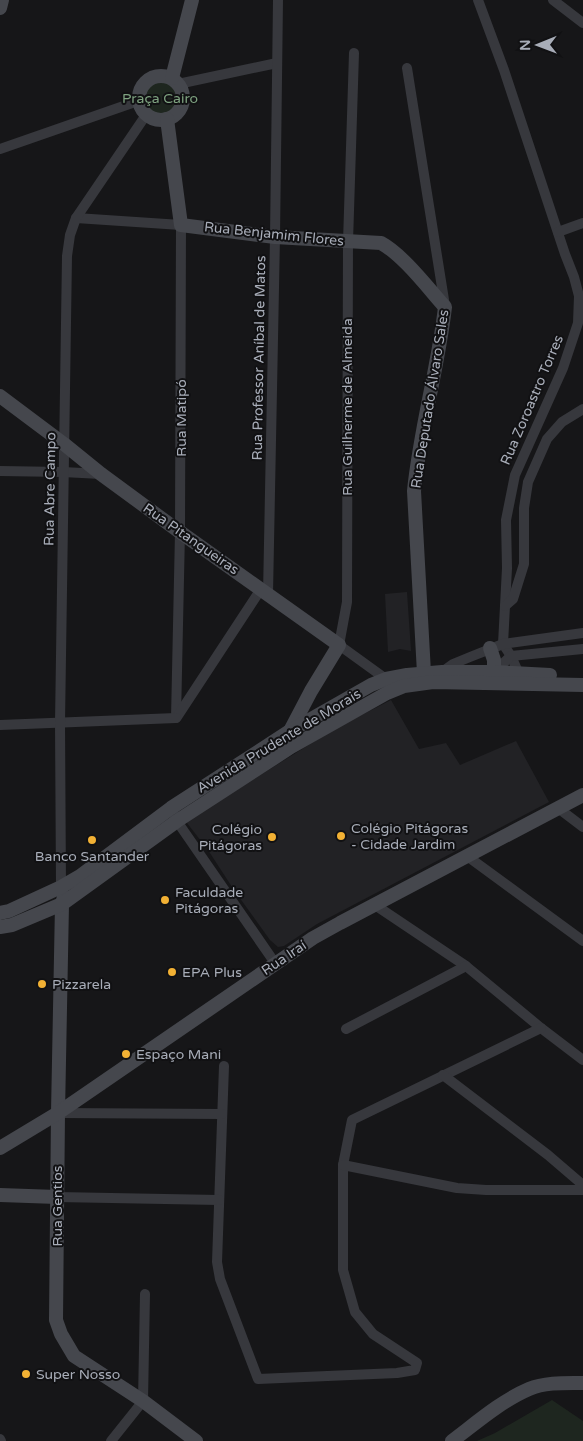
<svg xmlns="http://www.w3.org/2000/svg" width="583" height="1441" font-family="'Varela Round',sans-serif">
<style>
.built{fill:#222225}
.green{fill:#1e261f}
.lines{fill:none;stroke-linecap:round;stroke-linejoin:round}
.street{stroke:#37383d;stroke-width:10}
.secondary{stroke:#45474d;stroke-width:14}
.poi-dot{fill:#f2b134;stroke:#111113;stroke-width:2}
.labels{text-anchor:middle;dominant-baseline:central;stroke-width:4;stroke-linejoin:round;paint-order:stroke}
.park-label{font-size:14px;fill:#7fa381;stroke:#111113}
.street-label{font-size:14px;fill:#a8adb8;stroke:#111113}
.poi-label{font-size:14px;fill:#a8adb8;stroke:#111113;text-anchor:start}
</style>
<rect width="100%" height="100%" fill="#161618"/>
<g class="built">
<polygon points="407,592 411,651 400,649 388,652 385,594"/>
<polygon points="391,700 419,749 446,743 460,765 516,741 549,802 317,924 284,946 278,947 270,940 234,890 208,850 187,823 188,820 336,728"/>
</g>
<g class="green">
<circle cx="160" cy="98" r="20"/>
<polygon points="552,1400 583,1421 583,1441 477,1441 495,1433"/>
</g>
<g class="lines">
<g class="street">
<polyline points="478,0 504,70 565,254 574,277 579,296 578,323 563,368 515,475 506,520 507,568 503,644 511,656 519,674"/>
<polyline points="553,0 583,23"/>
<polyline points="354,53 348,242 347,602 339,645 386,679"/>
<polyline points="407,68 445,306"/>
<polyline points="178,84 277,63"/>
<polyline points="0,149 138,101"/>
<polyline points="76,218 181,225 180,532 176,718"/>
<polyline points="558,232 583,223"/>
<polyline points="0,471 63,472 101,474"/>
<polyline points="268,594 275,237 278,0"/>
<polyline points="505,606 513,599 524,564 524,508 528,482 547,439 562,422 583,409"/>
<polyline points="442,672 453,664 470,657 503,644 583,633"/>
<polyline points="494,672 511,656 583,649"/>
<polyline points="177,717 261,589"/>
<polyline points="0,725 176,718"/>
<polyline points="171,808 181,827 275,963"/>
<polyline points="558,808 583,827"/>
<polyline points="467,856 583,941"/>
<polyline points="61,887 60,723 67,256 70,235 76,218 146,115"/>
<polyline points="375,905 466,966 541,1028 583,1060"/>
<polyline points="346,1029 466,966"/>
<polyline points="224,1066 217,1262 220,1279 258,1379 397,1373 415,1370 417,1363 373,1334 355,1312 343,1270 343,1165 352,1120 541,1028"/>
<polyline points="443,1075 548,1155 583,1185"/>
<polyline points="58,1113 222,1114"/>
<polyline points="343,1165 457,1188 486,1190 583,1190"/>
<polyline points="57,1197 219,1200"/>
<polyline points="0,1439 1,1441"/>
<polyline points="111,1441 143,1401 145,1294"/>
</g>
<g class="secondary">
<polyline points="0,8 2,0"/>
<circle cx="161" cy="98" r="22"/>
<polyline points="172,78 192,0"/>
<path d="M167,119L181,225L275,237L381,243C403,255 428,288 445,307C438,369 420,429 414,491L424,673"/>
<polyline points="0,396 64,444 101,474 180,532 339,645 311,691 290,731"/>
<polyline points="490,648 494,660 494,672"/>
<polyline points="64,897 62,904 58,1113 56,1320 61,1334 74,1356 143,1401 196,1441"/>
<polyline points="0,913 9,911 61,887 80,876 171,808 290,731 371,685 386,679 407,675 442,672 494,672 550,675"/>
<polyline points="0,927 12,925 62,904 177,821 291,747 387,693 404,686 433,682 583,685"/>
<polyline points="0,1148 58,1113 313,938 340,923 583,795"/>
<polyline points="0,1195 57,1197"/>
<path d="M452,1441C476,1423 501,1401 529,1389C545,1382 566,1383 583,1383"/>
</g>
</g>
<g class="poi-dot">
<circle cx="341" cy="836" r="5"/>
<circle cx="272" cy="837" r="5"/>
<circle cx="92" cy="840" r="5"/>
<circle cx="165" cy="900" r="5"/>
<circle cx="172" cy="972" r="5"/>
<circle cx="42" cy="984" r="5"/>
<circle cx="126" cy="1054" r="5"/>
<circle cx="26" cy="1374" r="5"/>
</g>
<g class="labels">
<g class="park-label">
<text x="160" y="98">Praça Cairo</text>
</g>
<g class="street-label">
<text transform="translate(274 234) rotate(6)">Rua Benjamim Flores</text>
<text transform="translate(259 358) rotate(-89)">Rua Professor Aníbal de Matos</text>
<text transform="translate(430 399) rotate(-81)">Rua Deputado Álvaro Sales</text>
<text transform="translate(532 400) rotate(-67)">Rua Zoroastro Torres</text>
<text transform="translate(347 407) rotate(-90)">Rua Guilherme de Almeida</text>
<text transform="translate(181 418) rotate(-90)">Rua Matipó</text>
<text transform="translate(50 489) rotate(-89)">Rua Abre Campo</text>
<text transform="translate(191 539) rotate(35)">Rua Pitangueiras</text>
<text transform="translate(279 741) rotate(-31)">Avenida Prudente de Morais</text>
<text transform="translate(284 958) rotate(-34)">Rua Iraí</text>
<text transform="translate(57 1206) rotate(-90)">Rua Gentios</text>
</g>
<g class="poi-label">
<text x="351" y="828">Colégio Pitágoras<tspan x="351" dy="16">- Cidade Jardim</tspan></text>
<text x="262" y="829" text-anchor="end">Colégio<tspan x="262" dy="16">Pitágoras</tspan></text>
<text x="92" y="856" text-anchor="middle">Banco Santander</text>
<text x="175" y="892">Faculdade<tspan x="175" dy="16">Pitágoras</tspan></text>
<text x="182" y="972">EPA Plus</text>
<text x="52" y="984">Pizzarela</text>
<text x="136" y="1054">Espaço Mani</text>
<text x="36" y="1374">Super Nosso</text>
</g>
</g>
<g transform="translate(538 45) rotate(269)" stroke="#111113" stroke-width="4" paint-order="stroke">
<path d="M0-4L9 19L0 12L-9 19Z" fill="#a8adb8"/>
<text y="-8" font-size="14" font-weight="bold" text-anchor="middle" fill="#a8adb8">N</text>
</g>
</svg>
